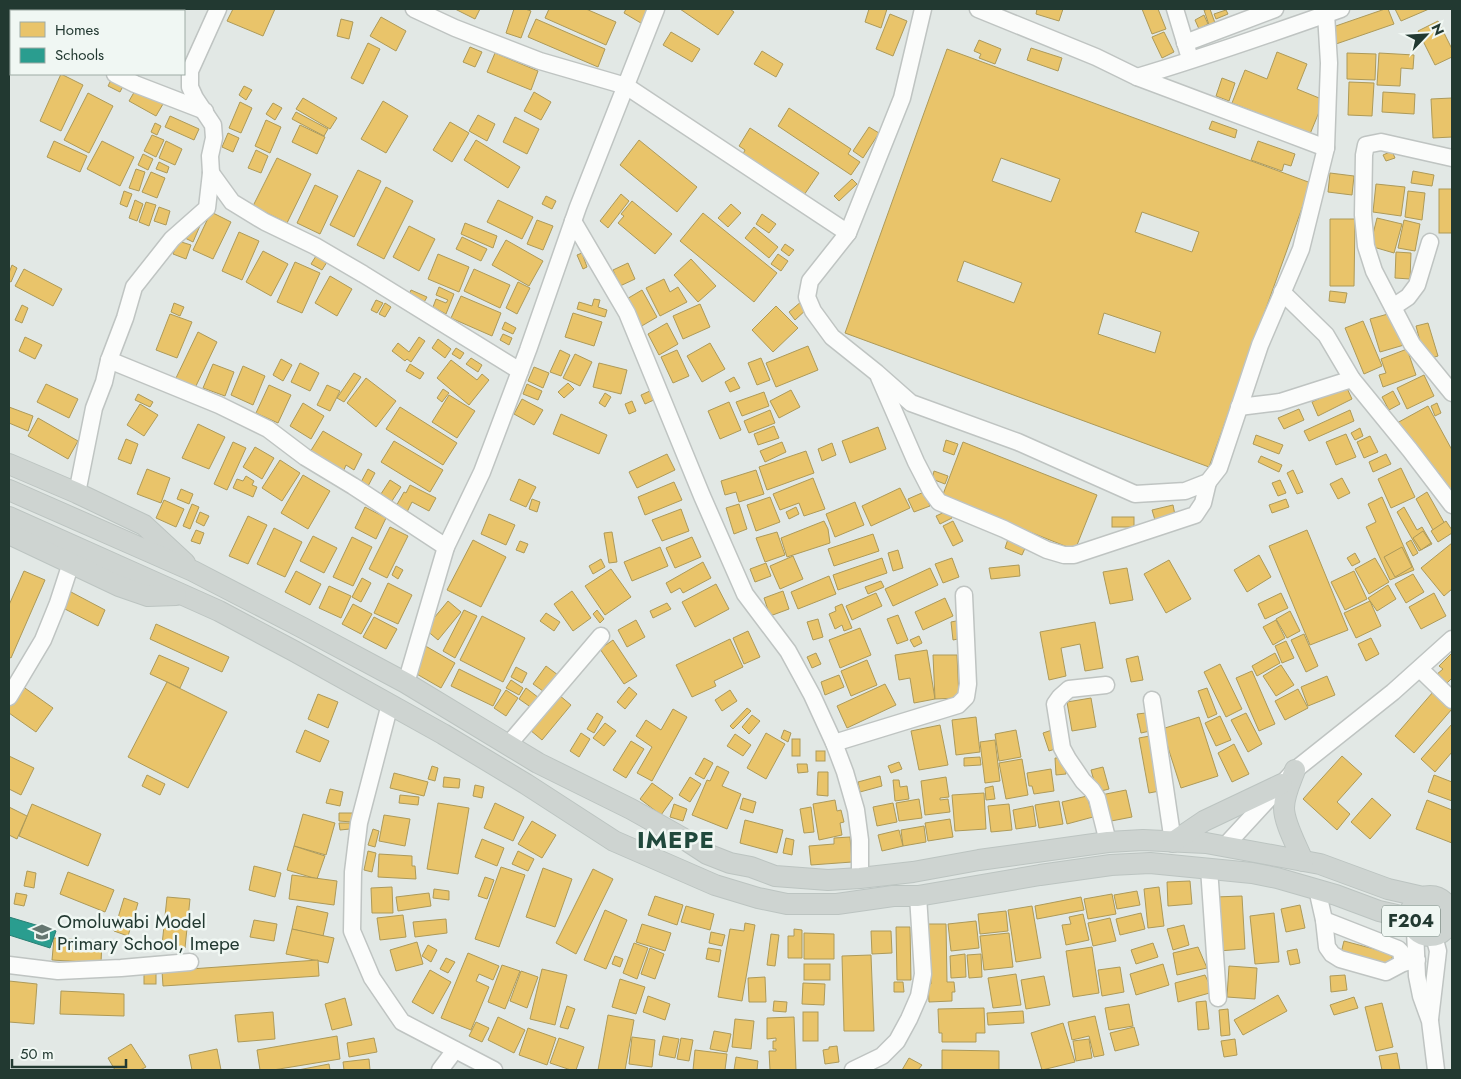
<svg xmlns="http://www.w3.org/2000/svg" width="1461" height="1079" font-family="Jost,sans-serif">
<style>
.homes{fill:#e9c46a;stroke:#ad9a59;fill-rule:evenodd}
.schools{fill:#2a9d8f;stroke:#287f73}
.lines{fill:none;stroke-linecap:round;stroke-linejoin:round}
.minor-casing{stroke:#bfc4c2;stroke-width:19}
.major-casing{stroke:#bcc4c1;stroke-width:22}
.minor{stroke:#fbfcfb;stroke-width:16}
.major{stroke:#ced4d1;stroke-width:20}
.labels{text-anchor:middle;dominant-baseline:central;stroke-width:5;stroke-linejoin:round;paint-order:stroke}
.shield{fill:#f0f7f3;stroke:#60726b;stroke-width:1}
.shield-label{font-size:18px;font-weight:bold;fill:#223931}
.poi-label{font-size:19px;fill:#223931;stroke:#f0f7f3;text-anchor:start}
.district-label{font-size:24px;font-weight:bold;letter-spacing:1px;fill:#20493c;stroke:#f0f7f3}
</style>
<rect width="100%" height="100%" fill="#e2e8e5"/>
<g class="homes">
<polygon points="87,9 137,9 136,11 125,11 121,9 119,11 85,11"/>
<polygon points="233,9 275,9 263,36 227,21"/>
<polygon points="455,9 480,9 475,19"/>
<polygon points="514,9 525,9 531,11 521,38 506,33"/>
<polygon points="549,9 586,9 616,22 606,45 545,18"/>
<polygon points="626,9 645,9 658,16 651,29 624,13"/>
<polygon points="680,9 730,9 734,12 718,35"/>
<polygon points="869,9 887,9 881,28 865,22"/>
<polygon points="1037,9 1063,9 1059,21 1036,14"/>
<polygon points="1142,9 1158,9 1166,29 1152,34"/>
<polygon points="1210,9 1215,23 1209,25 1204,10"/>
<polygon points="1385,9 1388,9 1394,24 1336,44 1330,28"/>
<polygon points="1395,9 1429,9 1401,21"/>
<polygon points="1226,10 1228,14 1216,19 1214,14"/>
<polygon points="890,14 907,21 893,56 876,49"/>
<polygon points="1204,15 1208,24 1199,29 1195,20"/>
<polygon points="381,17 406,31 396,51 370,36"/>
<polygon points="341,19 353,22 349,39 337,36"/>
<polygon points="536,19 605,49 598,67 528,37"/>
<polygon points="1438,21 1452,49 1452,57 1435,65 1418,31"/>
<polygon points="671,32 700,49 692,62 663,45"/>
<polygon points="1164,32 1174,52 1162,58 1152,37"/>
<polygon points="979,40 1001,49 995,64 979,58 981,54 974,51"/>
<polygon points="368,43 380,49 363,84 351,78"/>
<polygon points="470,47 482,52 475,67 463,62"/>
<polygon points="1031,48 1062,58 1058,71 1027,60"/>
<path d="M947,49L1311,183L1209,467L845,333ZM1001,158L1060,179L1051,202L992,181ZM1142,212L1199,232L1192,252L1135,232ZM964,261L1022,283L1014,303L957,281ZM1104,313L1161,332L1155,353L1098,334Z"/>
<polygon points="762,51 783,64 776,77 754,64"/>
<polygon points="1277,52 1307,64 1297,89 1324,100 1310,134 1232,103 1245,70 1267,79"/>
<polygon points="495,53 538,71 531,90 487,72"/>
<polygon points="1347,53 1376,54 1375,80 1347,79"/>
<polygon points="1379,53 1414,55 1413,69 1401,68 1400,86 1377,85"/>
<polygon points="61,74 83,85 61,131 40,121"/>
<polygon points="112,78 124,84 120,92 108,86"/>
<polygon points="1222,78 1235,83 1229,101 1216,96"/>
<polygon points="1349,82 1374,83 1372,116 1348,115"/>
<polygon points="244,86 252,90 246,100 239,95"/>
<polygon points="136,89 163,104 156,116 129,101"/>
<polygon points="534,92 551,102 541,120 524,111"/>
<polygon points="1383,92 1415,94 1414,114 1382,112"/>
<polygon points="88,93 113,106 89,153 64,140"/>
<polygon points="303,98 337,118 330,129 296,109"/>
<polygon points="1452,98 1452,137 1433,138 1431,99"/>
<polygon points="383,101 408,116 386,153 361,139"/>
<polygon points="240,102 252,108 241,133 229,128"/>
<polygon points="273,103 282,108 275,120 266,114"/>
<polygon points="789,108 851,149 848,154 860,162 851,175 778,126"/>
<polygon points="296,112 328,129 324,136 292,119"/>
<polygon points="478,115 495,124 487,141 469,131"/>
<polygon points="170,116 199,129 194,140 165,127"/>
<polygon points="515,117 539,129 527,154 503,142"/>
<polygon points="266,120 281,127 270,153 255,146"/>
<polygon points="1212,121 1237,130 1235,138 1209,129"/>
<polygon points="450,122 469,133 452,162 433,150"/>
<polygon points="155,123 161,126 157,135 151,132"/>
<polygon points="300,125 325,137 317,154 292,142"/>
<polygon points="869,127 879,133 863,158 853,151"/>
<polygon points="750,128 819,173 804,195 743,154 745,150 739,146"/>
<polygon points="228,133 239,138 233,152 222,147"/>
<polygon points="152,135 164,140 156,157 144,151"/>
<polygon points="476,140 520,167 508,188 464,160"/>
<polygon points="639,140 697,187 677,212 620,165"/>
<polygon points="54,141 87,156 80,172 47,157"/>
<polygon points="102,141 134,157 120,186 87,169"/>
<polygon points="166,141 182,149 175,165 159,158"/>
<polygon points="1258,141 1295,154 1291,166 1284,164 1282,171 1251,160"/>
<polygon points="256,150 268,156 261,173 248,168"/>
<polygon points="1392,151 1395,158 1386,161 1383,155"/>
<polygon points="143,154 153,159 148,170 138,165"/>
<polygon points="277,158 311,174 287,223 253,206"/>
<polygon points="159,162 169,167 167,173 156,169"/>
<polygon points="136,169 145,172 139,191 129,188"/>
<polygon points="358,170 381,181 354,237 330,225"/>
<polygon points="1413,171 1434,175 1432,186 1411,183"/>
<polygon points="151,172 165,178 157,198 142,192"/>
<polygon points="1330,173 1354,176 1352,195 1328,192"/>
<polygon points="852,179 857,184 839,201 834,196"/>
<polygon points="1376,184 1405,187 1401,216 1373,212"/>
<polygon points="315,185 338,196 320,234 297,223"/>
<polygon points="386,187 413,201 384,259 357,245"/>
<rect x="1439" y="189" width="13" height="44"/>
<polygon points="124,191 132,194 127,207 120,204"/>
<polygon points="1408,191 1425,193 1422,220 1405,217"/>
<polygon points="621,194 629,201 608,228 600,221"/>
<polygon points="546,196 556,201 552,209 542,204"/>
<polygon points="135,200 143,204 137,221 129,218"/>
<polygon points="498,200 533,217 522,239 487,222"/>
<polygon points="632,201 672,234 655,254 618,223 624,216 621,214"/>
<polygon points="146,202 156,205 149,226 139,222"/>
<polygon points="731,204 741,213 728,227 718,218"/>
<polygon points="159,207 170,211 166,225 154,221"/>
<polygon points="211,212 231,222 213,259 193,250"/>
<polygon points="703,213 777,273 754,302 680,241"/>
<polygon points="762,214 776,224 769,233 756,224"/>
<polygon points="1377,218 1402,224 1394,253 1370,246"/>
<polygon points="1330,219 1355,219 1354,286 1330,286"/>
<polygon points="537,220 553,226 543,250 527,244"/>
<polygon points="1404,220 1420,224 1415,251 1398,248"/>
<polygon points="202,221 193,242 181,236"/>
<polygon points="465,223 497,236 493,248 461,234"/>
<polygon points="409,226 435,239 419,271 393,257"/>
<polygon points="754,227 778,247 769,258 745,238"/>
<polygon points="239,232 259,241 242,280 222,271"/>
<polygon points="462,237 487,249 481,261 456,249"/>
<polygon points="506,240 543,261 529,286 492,265"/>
<polygon points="178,241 191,245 186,259 173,254"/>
<polygon points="785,244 794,250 789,256 781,250"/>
<polygon points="263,251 288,264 271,296 246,282"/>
<polygon points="1396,252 1411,253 1410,279 1395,278"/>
<polygon points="582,253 587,267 583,269 577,255"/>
<polygon points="438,254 469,267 459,292 428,279"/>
<polygon points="778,254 788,261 781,271 771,264"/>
<polygon points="316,256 327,262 322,270 311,264"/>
<polygon points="691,259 716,286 698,302 674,275"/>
<polygon points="295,262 320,273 302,313 277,302"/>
<polygon points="628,263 635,279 620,286 613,270"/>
<polygon points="12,265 17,268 11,282 9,281 9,273"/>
<polygon points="24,269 62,289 53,306 15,286"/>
<polygon points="474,269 510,285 500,308 464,291"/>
<polygon points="330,276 352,289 337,316 315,303"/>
<polygon points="664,279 670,292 678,287 687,302 660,316 646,288"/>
<polygon points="518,282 530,288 517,314 506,308"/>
<polygon points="439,287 454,294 446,314 433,307 436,299 446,303 448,300 436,295"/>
<polygon points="411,290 427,297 423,304 408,297"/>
<polygon points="642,290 657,317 640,327 625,300"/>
<polygon points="1330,291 1347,293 1345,303 1329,301"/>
<polygon points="461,296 501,313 492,336 451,318"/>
<polygon points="594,299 600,300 598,307 607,310 605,317 577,309 579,302 592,306"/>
<polygon points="376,300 383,303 377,313 371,310"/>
<polygon points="802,301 808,308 795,320 789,312"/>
<polygon points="174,303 184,307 180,316 171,312"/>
<polygon points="385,303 391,307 385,317 379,314"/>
<polygon points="700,304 710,327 683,339 673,316"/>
<polygon points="22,305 28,308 22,323 15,320"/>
<polygon points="776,306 798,328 773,352 752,330"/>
<polygon points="1395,312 1404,345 1380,352 1370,319"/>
<polygon points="573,313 602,322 594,346 565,337"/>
<polygon points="170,314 192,322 177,358 156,350"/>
<polygon points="1363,321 1382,366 1364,374 1345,328"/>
<polygon points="505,322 516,328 513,334 502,329"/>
<polygon points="667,323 678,344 659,355 648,334"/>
<polygon points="1428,323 1438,356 1425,360 1416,326"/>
<polygon points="198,332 217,342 195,388 176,378"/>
<polygon points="503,334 512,338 509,345 500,340"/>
<polygon points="25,337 42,345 35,359 19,351"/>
<polygon points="419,337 425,341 411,362 407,359 405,361 392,351 398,343 409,352"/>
<polygon points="438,339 451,349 445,358 432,348"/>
<polygon points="710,343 725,369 702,382 687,356"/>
<polygon points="808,346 818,370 776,387 766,363"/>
<polygon points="456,348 464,353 460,359 452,354"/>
<polygon points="1407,349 1416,375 1383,387 1379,375 1386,373 1381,359"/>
<polygon points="560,350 570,355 561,376 550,372"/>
<polygon points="677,350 689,376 673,383 661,357"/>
<polygon points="575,354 592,362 580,386 563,378"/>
<polygon points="471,358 482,365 478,372 466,364"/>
<polygon points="761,358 770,380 757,385 748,363"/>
<polygon points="281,359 292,365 283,381 273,375"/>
<polygon points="451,360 477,380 482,374 489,380 469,405 437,378"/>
<polygon points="300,363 319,373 310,391 291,382"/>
<polygon points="599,363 627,370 621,394 593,387"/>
<polygon points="213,364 234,372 225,396 203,388"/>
<polygon points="410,364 424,373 420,379 406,371"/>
<polygon points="243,366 265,376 253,405 231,395"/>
<polygon points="534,367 549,373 543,388 528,381"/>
<polygon points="354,373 361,377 344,402 337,398"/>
<polygon points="1424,375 1434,396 1407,409 1397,388"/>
<polygon points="734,377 740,388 730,392 725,382"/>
<polygon points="366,378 396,401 376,427 347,403"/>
<polygon points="568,383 574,389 564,398 558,392"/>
<polygon points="46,384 78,399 69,418 37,402"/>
<polygon points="527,384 542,391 538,400 523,394"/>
<polygon points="269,385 291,395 278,423 256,413"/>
<polygon points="327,385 340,391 330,411 317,405"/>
<polygon points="1346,386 1352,399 1318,416 1312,402"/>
<polygon points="443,389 449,393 442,402 437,398"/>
<polygon points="652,390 656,399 645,404 641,395"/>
<polygon points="791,390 800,407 779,418 770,401"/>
<polygon points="1393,391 1400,404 1389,410 1382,397"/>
<polygon points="764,392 769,406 742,416 736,402"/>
<polygon points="605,393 611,397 605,407 599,403"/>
<polygon points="138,394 153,402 150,407 135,400"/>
<polygon points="449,395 475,411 457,438 432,422"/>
<polygon points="522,399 543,410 534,425 514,414"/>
<polygon points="632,401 636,411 629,414 625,404"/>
<polygon points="729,402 741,430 720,439 708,411"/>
<polygon points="303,403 324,416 311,439 290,426"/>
<polygon points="1437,403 1441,413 1435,416 1431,406"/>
<polygon points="140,404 158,415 144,436 127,425"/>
<polygon points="1428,406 1452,450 1452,496 1439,473 1433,477 1397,423"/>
<polygon points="9,407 33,416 28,431 9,423"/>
<polygon points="400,407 457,443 443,465 386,429"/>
<polygon points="1299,409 1304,420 1284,429 1278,418"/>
<polygon points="770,410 775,423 749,433 744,421"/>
<polygon points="1350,410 1354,421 1309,441 1304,431"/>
<polygon points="561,414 607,435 599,454 553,434"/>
<polygon points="38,418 78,441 68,459 28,436"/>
<polygon points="198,424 225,437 209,469 182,458"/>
<polygon points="774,426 779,438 758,445 754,434"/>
<polygon points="878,427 886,449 850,463 842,441"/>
<polygon points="1360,428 1363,436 1355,440 1351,433"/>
<polygon points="323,431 362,454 354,470 346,465 343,472 310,452"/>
<polygon points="1346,434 1356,457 1336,465 1326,442"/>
<polygon points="1256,435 1283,445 1279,454 1253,444"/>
<polygon points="1370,436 1378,452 1364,458 1357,442"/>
<polygon points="126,439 138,444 131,464 118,459"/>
<polygon points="946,440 958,444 954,455 943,451"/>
<polygon points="394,441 443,470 430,492 381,462"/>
<polygon points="233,442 246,448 227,490 214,484"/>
<polygon points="782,442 786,452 765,462 760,451"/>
<polygon points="963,442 1097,495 1075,550 942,497"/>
<polygon points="832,443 836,455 822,461 818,449"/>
<polygon points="255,447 274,458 262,479 243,467"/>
<polygon points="806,451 814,473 767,490 759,467"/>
<polygon points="667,454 675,470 637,488 629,472"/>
<polygon points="1386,454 1391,464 1373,472 1369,462"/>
<polygon points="1261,456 1282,465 1279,472 1258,462"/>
<polygon points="280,460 300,473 282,501 262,488"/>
<polygon points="1401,468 1415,497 1391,508 1378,479"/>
<polygon points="147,469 170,478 161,503 137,494"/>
<polygon points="368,469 375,473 367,488 360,484"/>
<polygon points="756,470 764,494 739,502 736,492 725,495 721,481"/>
<polygon points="1293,470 1303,492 1297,494 1287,473"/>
<polygon points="934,471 948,476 945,484 932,479"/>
<polygon points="303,475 330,491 308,529 281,513"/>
<polygon points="246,476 254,481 252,485 257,487 253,497 233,488 237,479 243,481"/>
<polygon points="813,478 825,509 804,516 799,503 780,510 773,494"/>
<polygon points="1342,478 1350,493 1338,499 1330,484"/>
<polygon points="519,479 536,487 526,507 510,500"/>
<polygon points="390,480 401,487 390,504 379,497"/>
<polygon points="1280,480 1286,493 1278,496 1272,483"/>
<polygon points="674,482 682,500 645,515 638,497"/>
<polygon points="410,485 436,498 429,511 412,502 406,514 395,508 404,492 406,493"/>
<polygon points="900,488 910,508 871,526 862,506"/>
<polygon points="181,489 193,494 189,504 177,499"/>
<polygon points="924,492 930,506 914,512 908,499"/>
<polygon points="1427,492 1450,533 1438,539 1416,499"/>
<polygon points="770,497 780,522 756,531 747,505"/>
<polygon points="1382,497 1414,570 1390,580 1366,527 1376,522 1368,504"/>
<polygon points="532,499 540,502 537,512 529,509"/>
<polygon points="1286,499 1289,507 1272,513 1269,505"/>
<polygon points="164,500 184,509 176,527 156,518"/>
<polygon points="855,502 864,525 835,537 826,514"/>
<polygon points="192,504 199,507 190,529 183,526"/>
<polygon points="739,504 747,529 734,534 726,508"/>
<polygon points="1173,505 1175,515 1155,520 1152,510"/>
<polygon points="365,507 386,518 376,539 355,528"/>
<polygon points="796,507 799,514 789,519 786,512"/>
<polygon points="1404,507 1417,530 1422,527 1432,544 1419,551 1397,512"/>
<polygon points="681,509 689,531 662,541 652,520"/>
<polygon points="949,510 952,518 940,524 936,516"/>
<polygon points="200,512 209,516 204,526 196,522"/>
<polygon points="489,514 515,525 506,545 481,534"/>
<polygon points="248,516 267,525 248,564 229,556"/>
<rect x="1112" y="517" width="22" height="10"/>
<polygon points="824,521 828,529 830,543 787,557 781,538"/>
<polygon points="953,521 963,541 953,546 943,526"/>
<polygon points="1446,521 1452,530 1452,533 1438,542 1431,531"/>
<polygon points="390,527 408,536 387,578 369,569"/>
<polygon points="274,528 302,542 285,577 257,564"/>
<polygon points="196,530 204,533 200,544 191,541"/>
<polygon points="1307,530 1348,630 1310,645 1269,546"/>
<polygon points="1423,531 1431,543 1421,550 1413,538"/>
<polygon points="612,532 617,562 609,563 604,533"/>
<polygon points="777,532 785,555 765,562 756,538"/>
<polygon points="873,534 879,551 834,566 828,549"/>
<polygon points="313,536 337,548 324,573 300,561"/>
<polygon points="352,537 372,547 353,586 333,577"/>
<polygon points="692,537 701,557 675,568 666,548"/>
<polygon points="1008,539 1026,546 1022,555 1005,548"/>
<polygon points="473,540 506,557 481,607 447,590"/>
<polygon points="1411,540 1418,553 1413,556 1406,543"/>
<polygon points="520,541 528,544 524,553 516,550"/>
<polygon points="1452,543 1452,589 1444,596 1421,568"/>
<polygon points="660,547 668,566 632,581 624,562"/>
<polygon points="1402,547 1412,567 1395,577 1384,557"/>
<polygon points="898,550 903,568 893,571 888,553"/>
<polygon points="1355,553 1360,562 1352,566 1347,558"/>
<polygon points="1259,555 1271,577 1247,592 1234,570"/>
<polygon points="793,556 803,579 780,589 770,566"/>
<polygon points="882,558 887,573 838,590 833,575"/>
<polygon points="952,558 959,577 943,583 935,564"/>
<polygon points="1375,558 1389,582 1369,594 1355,569"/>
<polygon points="601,559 605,567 593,574 589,566"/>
<polygon points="1169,560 1191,599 1166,613 1144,574"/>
<polygon points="703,562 711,578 683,593 680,588 671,593 666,583"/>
<polygon points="766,563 771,576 755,582 750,569"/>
<polygon points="1019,565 1020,576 991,579 989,568"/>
<polygon points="396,566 403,570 398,579 392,575"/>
<polygon points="930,568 938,585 893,606 885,589"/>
<polygon points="1127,568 1133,600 1110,604 1103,572"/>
<polygon points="611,569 631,597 605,615 585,586"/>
<polygon points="24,571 45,580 11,658 9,657 9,605"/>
<polygon points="296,571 321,584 310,605 285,592"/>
<polygon points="1354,571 1367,599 1345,610 1331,582"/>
<polygon points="1413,574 1424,592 1406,603 1395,584"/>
<polygon points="829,576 836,594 798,609 791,592"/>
<polygon points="362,578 371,583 361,602 352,597"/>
<polygon points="881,581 884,587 868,594 865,587"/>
<polygon points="388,583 412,595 398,624 374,613"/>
<polygon points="716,584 729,609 695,627 682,602"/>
<polygon points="1388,585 1396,599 1377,611 1368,598"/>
<polygon points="329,586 351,596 341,618 319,608"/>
<polygon points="572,591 591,618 573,631 554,604"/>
<polygon points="783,591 789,609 770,616 764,598"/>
<polygon points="71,592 105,610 98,626 63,608"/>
<polygon points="876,593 882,606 852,620 846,606"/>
<polygon points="1281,593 1288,608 1265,619 1258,604"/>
<polygon points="1434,593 1446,616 1421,629 1409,607"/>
<polygon points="945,598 953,616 923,630 915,612"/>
<polygon points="448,601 461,612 438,640 425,629"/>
<polygon points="1370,601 1381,626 1356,638 1344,613"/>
<polygon points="667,603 671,609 653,618 650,611"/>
<polygon points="353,604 372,614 361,634 342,624"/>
<polygon points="842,604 852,628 844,631 842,625 835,629 829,614 836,611 835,607"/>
<polygon points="464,610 477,616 455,658 443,651"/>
<polygon points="597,610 604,619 600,623 593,614"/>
<polygon points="1290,611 1300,631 1287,638 1276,619"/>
<polygon points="546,613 560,622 554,631 540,621"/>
<polygon points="898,615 908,640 897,644 887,619"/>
<polygon points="482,616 525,638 503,682 460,660"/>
<polygon points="374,617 397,629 386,649 363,637"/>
<polygon points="818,619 823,637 813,640 807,622"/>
<polygon points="636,620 645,637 627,647 618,630"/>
<polygon points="961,620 963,638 953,640 951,622"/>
<polygon points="1276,620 1285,638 1273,645 1263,627"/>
<polygon points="1095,622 1103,668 1085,671 1080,644 1061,648 1066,676 1049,680 1040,632"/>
<polygon points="156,624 229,657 222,672 150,639"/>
<polygon points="860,628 871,655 840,668 829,640"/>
<polygon points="748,631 760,657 744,664 733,638"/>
<polygon points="1304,634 1318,666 1306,672 1291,640"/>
<polygon points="919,636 922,643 914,647 910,640"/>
<polygon points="1371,638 1379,654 1366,661 1358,644"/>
<polygon points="730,639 743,667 714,681 716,686 692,697 676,665"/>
<polygon points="613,640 637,676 624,684 600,649"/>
<polygon points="1286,641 1294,658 1282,663 1275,646"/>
<polygon points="422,644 455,663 441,688 408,669"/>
<polygon points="927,650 935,699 914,703 910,678 899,680 895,655"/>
<polygon points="816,653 821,664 812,668 807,657"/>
<polygon points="1275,653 1280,663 1257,676 1252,666"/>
<polygon points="1452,653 1452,678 1445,685 1436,675 1443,669 1439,666"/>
<polygon points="159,655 189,668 180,688 150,674"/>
<polygon points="933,655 957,655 959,698 935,699"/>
<polygon points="1138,656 1143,680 1131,682 1126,659"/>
<polygon points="867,660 877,685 851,696 841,671"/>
<polygon points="1220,664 1242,709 1226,717 1204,672"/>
<polygon points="1281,665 1294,685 1276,696 1263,676"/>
<polygon points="546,666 562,678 550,696 533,684"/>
<polygon points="516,667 527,673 522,683 511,677"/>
<polygon points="459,669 501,690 493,706 451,686"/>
<polygon points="1252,671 1275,724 1259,731 1236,678"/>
<polygon points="839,675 844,687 825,695 821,682"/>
<polygon points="1327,676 1335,695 1308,706 1301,687"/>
<polygon points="511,680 523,688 519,695 506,688"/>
<polygon points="167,682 227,712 188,788 128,757"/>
<polygon points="885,684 896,705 847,728 837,706"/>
<polygon points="22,686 53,708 36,732 9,713 9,705"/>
<polygon points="629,687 637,694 625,709 617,702"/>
<polygon points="526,688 539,698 532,708 519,699"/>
<polygon points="1207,688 1217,714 1208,718 1198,691"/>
<polygon points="1298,689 1308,708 1285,720 1275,701"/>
<polygon points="506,690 518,698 506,716 494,708"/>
<polygon points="730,690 737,701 722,711 715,700"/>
<polygon points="1433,692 1452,709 1414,753 1395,736"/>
<polygon points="318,694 338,702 328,728 308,719"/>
<polygon points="559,695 571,705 542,740 530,730"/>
<polygon points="1091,698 1096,727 1072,731 1067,702"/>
<polygon points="747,708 751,711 733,729 730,726"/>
<polygon points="673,709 687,717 652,781 637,773 652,747 636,736 646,720 661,730"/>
<polygon points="597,713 603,717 594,733 587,729"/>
<polygon points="1146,713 1150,731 1141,733 1137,714"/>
<polygon points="1246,713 1262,744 1248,752 1231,720"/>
<polygon points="752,715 760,721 749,734 742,727"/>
<polygon points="1220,716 1231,740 1216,746 1205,723"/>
<polygon points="976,717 980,752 956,755 952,720"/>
<polygon points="1199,717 1218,776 1181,788 1162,729"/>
<polygon points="605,723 616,731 604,746 593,738"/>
<polygon points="1452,724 1452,752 1435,772 1421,759"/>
<polygon points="940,725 948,765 919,770 911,731"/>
<polygon points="305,730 329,741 320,762 296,752"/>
<polygon points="784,730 791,733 788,742 781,738"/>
<polygon points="1016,730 1021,757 999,761 995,734"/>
<polygon points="1052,730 1058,748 1049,751 1043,733"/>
<polygon points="581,733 590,739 579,757 570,751"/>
<polygon points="766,733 785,744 766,779 747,768"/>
<polygon points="735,734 751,745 743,756 727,746"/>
<polygon points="1155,735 1165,790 1149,793 1139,738"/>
<rect x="792" y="739" width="8" height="17"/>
<polygon points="995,740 1000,781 985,783 980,742"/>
<polygon points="631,741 644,749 626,778 613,770"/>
<polygon points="1234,744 1249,774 1232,782 1218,753"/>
<rect x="816" y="751" width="9" height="10"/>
<polygon points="9,756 34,768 21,795 9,789"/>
<polygon points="1342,756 1362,774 1337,802 1350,814 1337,830 1303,799"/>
<polygon points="980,757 981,765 964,766 964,758"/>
<polygon points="704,758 713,763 704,779 695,774"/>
<polygon points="1055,758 1065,758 1066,774 1056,775"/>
<polygon points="1022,759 1028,795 1006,799 999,763"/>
<polygon points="899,762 902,769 891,773 888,766"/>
<polygon points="797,764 807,764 808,772 798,773"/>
<polygon points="432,766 438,768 435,781 428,779"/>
<polygon points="717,766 729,772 722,786 741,794 727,829 692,815 707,780 710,781"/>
<polygon points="1103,767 1109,789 1097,792 1091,770"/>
<polygon points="1051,769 1054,791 1034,794 1032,786 1029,786 1027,773"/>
<polygon points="818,772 828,772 828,796 817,795"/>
<polygon points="394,773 428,782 424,796 390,788"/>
<polygon points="147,775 165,784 160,795 142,786"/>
<polygon points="1434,775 1452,782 1452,801 1428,792"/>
<polygon points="880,776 882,786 860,792 858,782"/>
<polygon points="444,777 460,779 459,788 443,787"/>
<polygon points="690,777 701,784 690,802 679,795"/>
<polygon points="946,777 949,797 940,798 940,800 948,799 950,812 925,815 921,781"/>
<polygon points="893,780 899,780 900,787 907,786 909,799 895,801"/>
<polygon points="652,783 673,798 661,815 640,799"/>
<polygon points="475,785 484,787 482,798 473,796"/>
<polygon points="993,786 995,799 986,800 985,788"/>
<polygon points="330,789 343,792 340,806 326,803"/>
<polygon points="1126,790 1132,817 1106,822 1101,795"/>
<polygon points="984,793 986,829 955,831 952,795"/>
<polygon points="400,795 419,797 418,805 399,803"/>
<polygon points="1087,796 1093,817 1067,824 1062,802"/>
<polygon points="743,798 756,802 753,813 740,809"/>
<polygon points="1372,798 1391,815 1370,839 1351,822"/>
<polygon points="919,799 922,818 899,821 896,803"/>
<polygon points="835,800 837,811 841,810 844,822 840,823 842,835 819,840 813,804"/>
<polygon points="1427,800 1452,810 1452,843 1416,829"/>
<polygon points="1059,801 1063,824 1039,828 1035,805"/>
<polygon points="438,803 469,808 458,874 427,869"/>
<polygon points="495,803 524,817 513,841 484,828"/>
<polygon points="893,803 897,822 877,826 873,807"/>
<polygon points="32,804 101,834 88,866 19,836"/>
<polygon points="674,804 687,809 683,821 670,817"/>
<polygon points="1009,804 1012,830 991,832 988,806"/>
<polygon points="1033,806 1036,826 1016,829 1013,810"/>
<polygon points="9,807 27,816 17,839 9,835"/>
<polygon points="811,807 814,832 804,833 800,809"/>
<polygon points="339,813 353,813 352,822 339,821"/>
<polygon points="303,814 335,823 326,855 294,846"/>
<polygon points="384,815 410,819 405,846 379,841"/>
<polygon points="950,819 953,837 928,841 925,823"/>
<polygon points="745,820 783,830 777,853 740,843"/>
<polygon points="532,821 556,835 542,858 518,844"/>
<polygon points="339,823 350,823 350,829 340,830"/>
<polygon points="924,826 926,842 903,846 901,830"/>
<polygon points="373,829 379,831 375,847 368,845"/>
<polygon points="899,830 903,846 882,851 878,835"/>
<polygon points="850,837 852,862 811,865 809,846 834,844 834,838"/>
<polygon points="786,838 794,840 792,855 783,853"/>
<polygon points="482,839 504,848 497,866 475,857"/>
<polygon points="294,846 325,856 317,879 287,870"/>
<polygon points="368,851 376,853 372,872 364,870"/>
<polygon points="518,851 534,859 528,871 512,864"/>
<polygon points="379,854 412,856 412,866 415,866 416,879 378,877"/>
<polygon points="254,866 281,873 275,897 249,890"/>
<polygon points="501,867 525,875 499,947 475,939"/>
<polygon points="543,868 572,879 555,927 526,917"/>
<polygon points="593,869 613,879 576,954 556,943"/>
<polygon points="27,871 36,873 34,888 24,886"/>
<polygon points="68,872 114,890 105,912 60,894"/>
<polygon points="292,875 337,881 334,905 289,899"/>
<polygon points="485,877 494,880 487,899 478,896"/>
<polygon points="1190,881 1192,904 1168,906 1167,882"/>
<polygon points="392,887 393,913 372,913 371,888"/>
<polygon points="1159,887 1164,926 1148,928 1144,889"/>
<polygon points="434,889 449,891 449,900 433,898"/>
<polygon points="1137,891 1140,905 1117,909 1114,895"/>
<polygon points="16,893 27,895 24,906 14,904"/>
<polygon points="429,893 431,906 398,911 396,897"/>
<polygon points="1112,894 1116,914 1088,919 1084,899"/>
<polygon points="655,896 683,905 677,925 648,915"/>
<polygon points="1242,896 1245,949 1218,951 1215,897"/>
<polygon points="167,897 190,899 185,948 162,945"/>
<polygon points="1081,897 1084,910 1037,919 1035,906"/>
<polygon points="124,898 138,903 128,936 114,931"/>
<polygon points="1300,905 1305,928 1286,932 1281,909"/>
<polygon points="297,906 328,913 323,936 292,929"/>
<polygon points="686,906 714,914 710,930 681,922"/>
<polygon points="1032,906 1041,958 1016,962 1008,910"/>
<polygon points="605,910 627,920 606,969 584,960"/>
<polygon points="1006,911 1008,931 980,934 978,914"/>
<polygon points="1141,913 1145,929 1120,935 1116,919"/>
<polygon points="1274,913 1279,962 1255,964 1250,916"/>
<polygon points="1083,914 1089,940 1066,945 1062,925 1071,924 1069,917"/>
<polygon points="403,915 406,937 380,940 377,918"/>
<polygon points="1110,918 1116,941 1093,946 1088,923"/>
<polygon points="446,919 447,933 415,937 413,922"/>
<polygon points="254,920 277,924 274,941 250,937"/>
<polygon points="976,921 979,948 951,951 948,924"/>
<polygon points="745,923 755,925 742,1001 718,997 730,929 744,931"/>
<polygon points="642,924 671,933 665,951 636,942"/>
<polygon points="928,924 946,924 947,982 954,982 955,992 952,992 952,1001 929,1002 928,984 931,984"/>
<polygon points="1184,925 1189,945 1173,950 1167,929"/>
<polygon points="896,927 910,927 911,980 897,980"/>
<polygon points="292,929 334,938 328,963 286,954"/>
<polygon points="794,929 802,930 802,958 788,958 788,936 794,936"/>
<polygon points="871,931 891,931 892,953 872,954"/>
<polygon points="711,932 725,935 722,946 709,943"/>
<polygon points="804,933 834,934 834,959 804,959"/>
<polygon points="1009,933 1013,967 984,970 980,936"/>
<polygon points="771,934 779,935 775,966 767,965"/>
<polygon points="54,938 102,941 101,963 52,960"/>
<polygon points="1344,941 1393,954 1390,966 1341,953"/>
<polygon points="417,942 423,964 396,971 390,950"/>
<polygon points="634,943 648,948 637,979 623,973"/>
<polygon points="1153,943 1158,957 1136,964 1131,950"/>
<polygon points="428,945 437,950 431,962 422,956"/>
<polygon points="1092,947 1099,993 1073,997 1066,951"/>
<polygon points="1198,947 1207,968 1177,975 1173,953"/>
<polygon points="650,948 664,954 655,979 641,974"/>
<polygon points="708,948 721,950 719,962 706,959"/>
<polygon points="1297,949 1300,963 1290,965 1287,951"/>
<polygon points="468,953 499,966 493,980 479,974 476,981 489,987 471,1030 441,1018"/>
<polygon points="965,954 966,977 951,978 950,956"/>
<polygon points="981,954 982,977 969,978 967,955"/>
<polygon points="871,955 874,1031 844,1031 842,956"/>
<polygon points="615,956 623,959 620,967 612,964"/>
<polygon points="446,958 455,962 448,973 440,969"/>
<polygon points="318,960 319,976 163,986 162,971"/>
<rect x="804" y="964" width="26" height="16"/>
<polygon points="1163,964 1169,985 1136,995 1130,974"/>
<polygon points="502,965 520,971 505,1009 488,1002"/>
<polygon points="1229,966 1257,968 1255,999 1227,997"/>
<polygon points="1120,967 1124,992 1102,996 1098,970"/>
<polygon points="542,969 567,975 555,1025 530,1019"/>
<polygon points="430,970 451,982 433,1014 412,1002"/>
<rect x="144" y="971" width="12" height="13"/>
<polygon points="521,971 538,977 527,1008 510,1001"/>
<polygon points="1016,974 1021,1005 993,1008 988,978"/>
<polygon points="1205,975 1213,992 1178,1002 1175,983"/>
<polygon points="1345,975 1347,990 1331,992 1330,976"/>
<polygon points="1044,976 1050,1005 1026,1009 1021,980"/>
<polygon points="765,977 766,1002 749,1002 748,978"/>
<polygon points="620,979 645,987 636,1014 612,1007"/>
<polygon points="9,981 37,984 34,1024 9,1022"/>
<polygon points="894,982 903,982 904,992 894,992"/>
<polygon points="803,983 825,984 824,1005 802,1004"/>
<polygon points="61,991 124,994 124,1016 60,1014"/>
<polygon points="1278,995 1287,1011 1243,1035 1234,1020"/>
<polygon points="648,996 670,1004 665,1020 643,1012"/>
<polygon points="1354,997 1358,1008 1334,1015 1330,1005"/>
<polygon points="345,998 352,1025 332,1030 325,1004"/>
<polygon points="774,1001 787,1002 786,1012 773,1011"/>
<polygon points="1206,1001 1209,1029 1198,1030 1196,1002"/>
<polygon points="1382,1003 1393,1047 1376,1051 1365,1007"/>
<polygon points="1129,1004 1133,1026 1109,1030 1105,1008"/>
<polygon points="567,1006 575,1009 568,1029 560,1027"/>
<polygon points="984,1008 985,1033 976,1033 976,1042 942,1042 942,1033 939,1033 938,1009"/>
<polygon points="1228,1009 1230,1035 1221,1036 1219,1010"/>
<polygon points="1023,1011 1024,1023 988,1025 987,1013"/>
<polygon points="273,1012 275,1039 238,1042 235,1015"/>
<rect x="803" y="1012" width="15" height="29"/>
<polygon points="608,1015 634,1020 625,1070 598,1070"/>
<polygon points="1095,1016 1104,1055 1094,1057 1089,1036 1072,1040 1068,1022"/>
<polygon points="498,1017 525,1030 514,1053 488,1040"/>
<polygon points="794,1017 796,1070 770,1070 769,1051 776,1051 776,1049 773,1049 773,1041 776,1041 776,1038 767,1039 767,1018"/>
<polygon points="735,1019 754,1021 751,1049 732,1047"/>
<polygon points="476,1022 489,1028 482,1042 469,1036"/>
<polygon points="1063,1023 1075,1062 1042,1070 1031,1033"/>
<polygon points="1134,1027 1139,1045 1115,1051 1110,1033"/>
<polygon points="528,1028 556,1038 547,1065 519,1055"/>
<polygon points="714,1031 731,1034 727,1052 710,1049"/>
<polygon points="337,1036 340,1059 273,1070 260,1070 257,1050"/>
<polygon points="663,1036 679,1039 675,1058 659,1055"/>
<polygon points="632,1037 655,1040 652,1067 629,1064"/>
<polygon points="374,1038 377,1052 349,1057 347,1043"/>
<polygon points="559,1038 584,1047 576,1070 571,1070 550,1063"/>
<polygon points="681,1038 693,1040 689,1061 677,1059"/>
<polygon points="1089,1039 1092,1058 1076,1061 1073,1041"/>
<polygon points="1235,1039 1237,1055 1224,1057 1221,1041"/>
<polygon points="131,1044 146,1067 140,1070 115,1070 108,1058"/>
<polygon points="837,1046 839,1062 825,1064 823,1050 829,1049 829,1047"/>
<polygon points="217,1049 221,1070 192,1070 189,1055"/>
<polygon points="695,1050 727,1054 725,1070 693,1070"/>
<polygon points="942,1050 999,1051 999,1070 942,1070"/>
<polygon points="1397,1053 1400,1070 1382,1070 1379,1056"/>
<polygon points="736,1057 758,1061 757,1070 734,1070"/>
<polygon points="909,1058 922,1065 918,1070 902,1070"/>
<polygon points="369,1059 370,1070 344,1070 343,1062"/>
<polygon points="329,1064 330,1070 298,1070"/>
</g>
<polygon class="schools" points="9,917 56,931 50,948 9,935"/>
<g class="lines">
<g class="minor-casing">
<g id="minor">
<polyline points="414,9 455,28 540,61 626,86 848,233"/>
<polyline points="923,9 902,98 848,233 810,281 807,297 813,311 832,337 877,373 911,403 1018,442 1135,494 1185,491 1208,482 1219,468 1260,345 1301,249 1326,148 1329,63 1326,14"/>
<polyline points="978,9 1096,57 1137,77 1326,148"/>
<polyline points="1175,9 1188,52"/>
<polyline points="9,21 11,23"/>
<polyline points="1185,43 1275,9"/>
<polyline points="115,74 135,84 205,111"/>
<path d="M1137,77C1205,57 1273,33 1341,9"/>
<polyline points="1452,158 1381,142 1366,145 1364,155 1363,215 1366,246 1374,271 1412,344 1452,393"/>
<polyline points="211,173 232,202 265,222 315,246 363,274 520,371"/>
<polyline points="573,221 627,313 702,496 745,594 788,651 812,695 834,743 845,772 856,810 860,840 860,878"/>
<polyline points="1282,292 1326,335 1352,379 1410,450 1452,505"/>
<polyline points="1393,307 1408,297 1417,285 1430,242"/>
<polyline points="109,360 219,405 268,429 305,457 353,486 446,547"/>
<polyline points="879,377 916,462 931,491 939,502 1004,529 1047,550 1064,555 1074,555 1195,515 1203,503 1208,482"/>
<polyline points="1239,407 1280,402 1352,379"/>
<polyline points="77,493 94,408 104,382 109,360 125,318 134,287 172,239 207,208 211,173 210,156 214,138 213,125 195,98 190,87 190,71 218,9"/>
<polyline points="1420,669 1452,700"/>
<polyline points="406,683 446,547 482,472 528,350 578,207 656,9"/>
<polyline points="1106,685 1069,689 1060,697 1055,704 1062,748 1068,759 1083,781 1092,790 1097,798 1108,842"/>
<polyline points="9,697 43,640 58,603 71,563"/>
<polyline points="1152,700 1173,842"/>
<polyline points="390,704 359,823 353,872 352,931 372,978 402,1022 494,1070"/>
<polyline points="834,743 958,705 966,697 968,684 964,595"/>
<polyline points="508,745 601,636"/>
<polyline points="1225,846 1295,770 1393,692 1452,639"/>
<polyline points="1209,868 1218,998"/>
<polyline points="1317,889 1324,920 1327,947 1332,954 1340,959 1386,972 1403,963 1417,960"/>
<polyline points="1324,920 1398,949 1401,952 1403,963"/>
<polyline points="1415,930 1417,976 1421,996 1430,1021 1436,1070"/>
<polyline points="9,965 58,971 121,968 190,962"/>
<polyline points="1430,1019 1438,951 1434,936"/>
<polyline points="440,1070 455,1050"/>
<polyline points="853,1070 882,1056 897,1041 909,1019 919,996 923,974 918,896"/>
</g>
</g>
<g class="major-casing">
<g id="major">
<polyline points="9,464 77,493 144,525 185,563"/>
<polyline points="9,490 193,571 303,628 406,683 538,763 631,809 681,837 707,854 730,863 751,867 775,876 828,880 860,878 913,872 979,860 1108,842 1143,840 1206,843 1320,864 1388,889 1423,897"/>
<polyline points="9,517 219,611 294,651 443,734 526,784 614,841 715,885 758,898 787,904 837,904 893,896 918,896 1040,875 1111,865 1150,863 1252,873 1277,878 1336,895 1379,911 1410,918"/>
<polyline points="9,534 119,586 148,596 176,595"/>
<path d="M1295,770C1291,781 1284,795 1284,808C1284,823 1297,846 1303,861"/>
<polyline points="1173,842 1204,821 1282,784"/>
<circle cx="1430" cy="916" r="20"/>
</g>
</g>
<use href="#minor" class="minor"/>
<use href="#major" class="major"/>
</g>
<defs>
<g id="school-bare" transform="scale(1.5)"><path d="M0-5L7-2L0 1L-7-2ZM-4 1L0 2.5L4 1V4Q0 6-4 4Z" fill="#657670" stroke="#f0f7f3" stroke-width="2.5" paint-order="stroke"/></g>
</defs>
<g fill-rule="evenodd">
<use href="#school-bare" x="42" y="932"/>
</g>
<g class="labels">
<rect class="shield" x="1382" y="905.5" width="58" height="31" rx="4"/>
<g class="shield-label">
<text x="1411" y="921">F204</text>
</g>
<g class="poi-label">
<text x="57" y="921">Omoluwabi Model<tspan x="57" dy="22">Primary School, Imepe</tspan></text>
</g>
<g class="district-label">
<text x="676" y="839">IMEPE</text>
</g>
</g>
<rect width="1461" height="1079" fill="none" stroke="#223931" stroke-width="20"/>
<rect x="10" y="10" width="175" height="65" fill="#f0f7f3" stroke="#9eaba5"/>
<rect x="20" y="22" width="25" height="15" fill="#e9c46a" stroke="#9eaba5"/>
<text x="55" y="35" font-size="15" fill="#223931">Homes</text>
<rect x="20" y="48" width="25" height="15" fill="#2a9d8f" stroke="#9eaba5"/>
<text x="55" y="60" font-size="15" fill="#223931">Schools</text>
<g transform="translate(1426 35) rotate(65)" stroke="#f0f7f3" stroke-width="4" paint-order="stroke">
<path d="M0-4L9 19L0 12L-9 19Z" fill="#223931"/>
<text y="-8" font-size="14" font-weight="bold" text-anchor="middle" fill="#223931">N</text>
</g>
<path d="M12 1059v8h114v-8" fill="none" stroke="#223931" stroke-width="2.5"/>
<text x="20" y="1059" font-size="15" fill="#223931" stroke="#f0f7f3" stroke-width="4" paint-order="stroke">50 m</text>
</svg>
